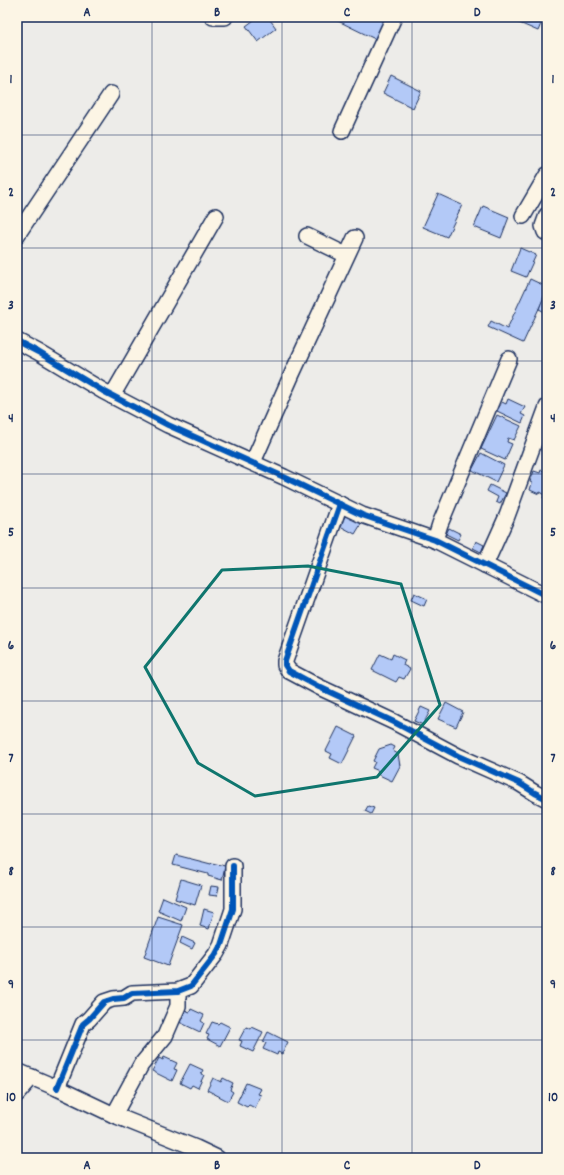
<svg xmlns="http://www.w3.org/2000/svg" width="564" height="1175" font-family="Dekko,sans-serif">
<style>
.building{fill:#b3c9f7;stroke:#1b2f5e}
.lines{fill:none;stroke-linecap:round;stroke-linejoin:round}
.minor-casing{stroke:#1b2f5e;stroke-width:18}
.minor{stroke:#fcf5e5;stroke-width:15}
.cycleway-casing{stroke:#fcf5e5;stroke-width:8}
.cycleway{stroke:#0057b8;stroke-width:6}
.marked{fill:none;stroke:#0f766e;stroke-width:3;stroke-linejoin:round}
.grid{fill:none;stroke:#1b2f5e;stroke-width:1;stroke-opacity:0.55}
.neatline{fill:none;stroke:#1b2f5e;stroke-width:1.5}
.grid-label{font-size:13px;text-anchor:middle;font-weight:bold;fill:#1b2f5e}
</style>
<rect width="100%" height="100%" fill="#edece9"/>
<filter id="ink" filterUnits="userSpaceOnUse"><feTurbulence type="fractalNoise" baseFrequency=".025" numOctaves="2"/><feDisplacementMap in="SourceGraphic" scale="8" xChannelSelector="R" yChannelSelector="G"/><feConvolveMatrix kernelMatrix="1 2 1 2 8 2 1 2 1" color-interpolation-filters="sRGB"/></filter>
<g filter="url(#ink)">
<g class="building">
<polygon points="258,17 268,17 276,28 258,42 246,26"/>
<polygon points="330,17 386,17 375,39"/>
<polygon points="520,17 544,17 538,31 517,22"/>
<polygon points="391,76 421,91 413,108 383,93"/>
<polygon points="438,194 462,205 447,237 423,227"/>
<polygon points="483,206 509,217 501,238 474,227"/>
<polygon points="520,248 536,255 526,277 511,271"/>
<polygon points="530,279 547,287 547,291 523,343 488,327 491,321 507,329"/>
<polygon points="546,291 547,292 547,313 539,309"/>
<polygon points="508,399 525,407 521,414 525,416 522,423 497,411 502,402 506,404"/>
<polygon points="497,415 521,426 514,440 508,438 507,442 512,444 505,460 481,449"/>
<polygon points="481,453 504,465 496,482 472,470"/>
<polygon points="541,470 547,472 547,499 543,498 544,494 540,492 539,494 530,490 532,483 530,482 534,471 540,473"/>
<polygon points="490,485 506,493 500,504 496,502 498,497 487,491"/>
<polygon points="347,512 363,521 355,534 340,526"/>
<polygon points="449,528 461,534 458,540 446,534"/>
<polygon points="476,541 484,545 481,552 473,548"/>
<polygon points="414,593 427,599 424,606 411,600"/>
<polygon points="380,654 391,659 393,654 405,660 403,665 410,669 404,679 399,677 396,682 372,670"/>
<polygon points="446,703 463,712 456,727 438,719"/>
<polygon points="421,707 430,711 423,725 414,721"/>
<polygon points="338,727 356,736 342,764 330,758 332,754 326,751"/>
<polygon points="391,745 395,747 393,751 398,754 400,766 392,781 377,774 379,771 372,768 375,762 373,761 379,749"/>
<polygon points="368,806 374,808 371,814 365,811"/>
<polygon points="176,855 211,864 212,863 225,866 222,880 208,876 208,874 173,865"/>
<polygon points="181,879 201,885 195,905 175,899"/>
<polygon points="211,886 219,887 217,896 209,895"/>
<polygon points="163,897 186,907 181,921 158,911"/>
<polygon points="204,909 214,912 209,929 200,926"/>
<polygon points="158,917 183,925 168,966 144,957"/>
<polygon points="182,937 195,943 192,949 180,943"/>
<polygon points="191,1009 204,1015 201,1021 204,1023 200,1032 179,1022 185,1010 190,1012"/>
<polygon points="212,1022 218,1024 220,1022 230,1027 220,1046 207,1039 209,1035 206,1034"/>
<polygon points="246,1027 251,1029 252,1027 263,1032 253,1052 240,1046 242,1041 239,1040"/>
<polygon points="268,1032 288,1042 282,1054 278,1052 277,1055 263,1049 266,1043 263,1042"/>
<polygon points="164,1057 177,1063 174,1069 177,1070 172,1081 152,1071 159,1058 163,1060"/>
<polygon points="190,1064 203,1070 201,1074 204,1075 198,1088 192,1085 190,1088 180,1083"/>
<polygon points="213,1078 221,1082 223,1078 233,1083 230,1090 233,1092 228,1101 207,1090"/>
<polygon points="246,1083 261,1089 258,1094 261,1095 255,1108 249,1105 247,1107 237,1102"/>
</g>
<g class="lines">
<g class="minor-casing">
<g id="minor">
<polyline points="213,17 225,17"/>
<polyline points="342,131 394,17"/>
<polyline points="547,215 543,226 545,232 547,233"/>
<polyline points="523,216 547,175"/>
<polyline points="17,235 111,94"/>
<polyline points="307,236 346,255"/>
<polyline points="17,341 38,352 103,391 168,425 284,477 362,515 435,540 547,596"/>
<polyline points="112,396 216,216"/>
<polyline points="253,462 292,374 355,238"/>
<polyline points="340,504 285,661 285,665 289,671 319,687 394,722 458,756 519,783 535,793 547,799"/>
<polyline points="435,540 440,524 509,359"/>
<polyline points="485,565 507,516 547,407"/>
<polyline points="17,1071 57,1088 114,1115 196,1148 217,1158"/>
<polyline points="57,1088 83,1024 89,1019 104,1002 113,999 124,998 132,993 178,991 191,986 216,954 221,945 233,909 233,866"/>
<polyline points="17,1094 32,1077"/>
<polyline points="114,1115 141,1065 165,1036 178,1006 178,991"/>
</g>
</g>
<use href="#minor" class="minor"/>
<g class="cycleway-casing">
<g id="cycleway">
<polyline points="17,341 38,352 103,391 168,425 284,477 362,515 435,540 547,596"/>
<polyline points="340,504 285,661 285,665 289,671 319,687 394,722 458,756 519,783 535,793 547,799"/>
<polyline points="57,1088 83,1024 89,1019 104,1002 113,999 124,998 132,993 178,991 191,986 216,954 221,945 233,909 233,866"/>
</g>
</g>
<use href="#cycleway" class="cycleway"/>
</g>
</g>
<path class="marked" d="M308,566L401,584L440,705L377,777L255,796L198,763L145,667L222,570Z"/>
<path class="grid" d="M152,17V1158M282,17V1158M412,17V1158M17,135H547M17,248H547M17,361H547M17,474H547M17,588H547M17,701H547M17,814H547M17,927H547M17,1040H547"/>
<rect width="564" height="1175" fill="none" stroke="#fcf5e5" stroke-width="44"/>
<rect x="22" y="22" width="520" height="1131" class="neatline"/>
<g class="grid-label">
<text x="87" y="16">A</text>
<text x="217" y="16">B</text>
<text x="347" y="16">C</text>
<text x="477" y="16">D</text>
<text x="11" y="83">1</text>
<text x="553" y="83">1</text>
<text x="11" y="196">2</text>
<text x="553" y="196">2</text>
<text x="11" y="309">3</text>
<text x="553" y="309">3</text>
<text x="11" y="422">4</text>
<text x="553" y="422">4</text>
<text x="11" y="536">5</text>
<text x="553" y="536">5</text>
<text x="11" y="649">6</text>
<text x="553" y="649">6</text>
<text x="11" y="762">7</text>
<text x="553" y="762">7</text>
<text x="11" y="875">8</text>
<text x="553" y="875">8</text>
<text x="11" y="988">9</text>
<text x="553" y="988">9</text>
<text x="11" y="1101">10</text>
<text x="553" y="1101">10</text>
<text x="87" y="1169">A</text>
<text x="217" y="1169">B</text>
<text x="347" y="1169">C</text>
<text x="477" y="1169">D</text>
</g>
</svg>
